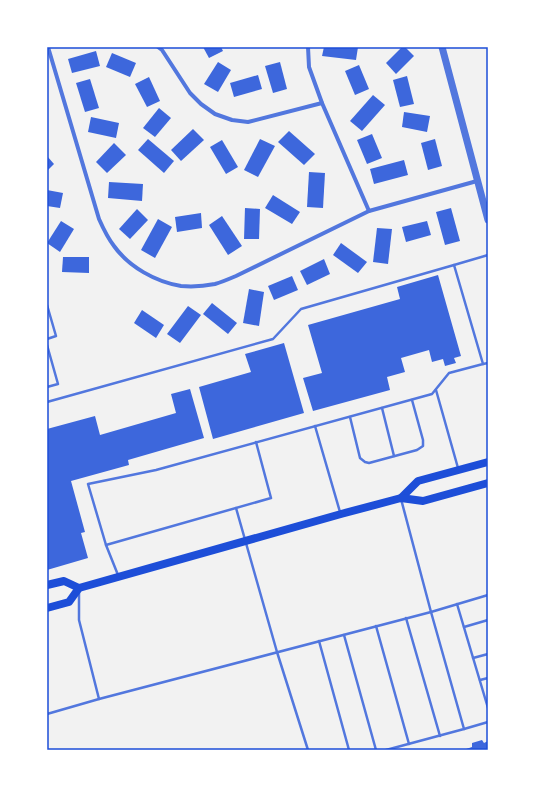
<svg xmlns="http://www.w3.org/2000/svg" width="535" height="797" font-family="Poppins,sans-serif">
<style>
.building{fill:#3d67dc}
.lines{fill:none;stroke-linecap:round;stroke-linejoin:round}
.service{stroke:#5277de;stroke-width:2.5}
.minor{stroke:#5277de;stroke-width:4}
.tertiary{stroke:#5277de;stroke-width:7}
.secondary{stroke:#1d4ed8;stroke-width:8}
.neatline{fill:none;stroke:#1d4ed8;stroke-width:1.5}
</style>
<rect width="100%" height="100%" fill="#f2f2f2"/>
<g class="building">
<polygon points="203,47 221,47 223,51 209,58"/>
<polygon points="324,47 358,47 356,60 322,56"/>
<polygon points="402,47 405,47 414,56 396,74 386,63"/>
<polygon points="96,51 100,66 72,73 68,59"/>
<polygon points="112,53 136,63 130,77 106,67"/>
<polygon points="218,62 231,70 218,92 204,84"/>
<polygon points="280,62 287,89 273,93 265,66"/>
<polygon points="359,65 369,89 355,95 345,71"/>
<polygon points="258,75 262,89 234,97 230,83"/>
<polygon points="407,76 414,104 400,107 393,80"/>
<polygon points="149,77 160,101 147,107 135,84"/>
<polygon points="90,79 99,108 85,112 76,83"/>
<polygon points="373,95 385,105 362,131 350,121"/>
<polygon points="159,108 171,118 155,137 143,128"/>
<polygon points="404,112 430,116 427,132 402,127"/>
<polygon points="91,117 119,123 116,138 88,132"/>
<polygon points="193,129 204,140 181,161 171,150"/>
<polygon points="289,131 315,154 304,165 278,142"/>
<polygon points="372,134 382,158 367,164 357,140"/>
<polygon points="148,139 174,161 164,173 138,150"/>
<polygon points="260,139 275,146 258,177 244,170"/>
<polygon points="435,139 442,166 428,170 421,143"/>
<polygon points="222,140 238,167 226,174 210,147"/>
<polygon points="114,143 126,155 107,173 96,162"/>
<polygon points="47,156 54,164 47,171"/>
<polygon points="404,160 408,175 374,184 370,169"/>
<polygon points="309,172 325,173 323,208 307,207"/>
<polygon points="109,182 143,184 142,201 108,198"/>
<polygon points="47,190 63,193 60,208 47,206"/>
<polygon points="273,195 300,212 292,224 265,208"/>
<polygon points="245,208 260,209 259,239 244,239"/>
<polygon points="451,208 460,241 445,245 436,212"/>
<polygon points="137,209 148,220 130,239 119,229"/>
<polygon points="201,213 202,228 177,232 175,217"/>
<polygon points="222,216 242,246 228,255 209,225"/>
<polygon points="158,219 172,227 155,258 141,250"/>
<polygon points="61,221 74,229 60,252 47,243"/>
<polygon points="427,221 431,235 406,242 402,227"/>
<polygon points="377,228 392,229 388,264 373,262"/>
<polygon points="341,243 367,262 358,273 333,255"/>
<polygon points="63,257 89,257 89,273 62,272"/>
<polygon points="324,259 330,274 307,285 300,271"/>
<polygon points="438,275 461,356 454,358 456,363 445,366 443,359 432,362 429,350 401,358 405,372 387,377 390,390 313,411 303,378 322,373 308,325 400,299 397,287"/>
<polygon points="292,276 298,290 274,300 268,286"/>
<polygon points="249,289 264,292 259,326 243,323"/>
<polygon points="212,303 237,323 228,334 203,314"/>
<polygon points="188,306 201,315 180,343 167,334"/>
<polygon points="142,310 164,325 156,338 134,323"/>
<polygon points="284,343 304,413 213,439 199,387 251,372 245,354"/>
<polygon points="190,389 204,438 128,460 129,465 71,481 85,532 81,533 88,558 47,570 47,429 95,416 100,435 176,413 171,394"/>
<polygon points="482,740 484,743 488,741 488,750 463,750 472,747 472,743"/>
</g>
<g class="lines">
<g class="service">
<polyline points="454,265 488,255"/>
<polyline points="47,305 56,336 47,339"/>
<polyline points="47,345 58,384 47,387"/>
<polyline points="483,364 488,363"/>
<polyline points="436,390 458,468"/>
<polyline points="47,402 273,339 301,309 454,265 483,364 449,373 432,394 156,470 88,484 106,545 118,575"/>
<polyline points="382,408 394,456"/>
<polyline points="350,417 360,458 365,462 369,463 417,450 423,446 423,440 412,400"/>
<polyline points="315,426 340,512"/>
<polyline points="236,508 277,652 308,750"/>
<polyline points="106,545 271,498 256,442"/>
<polyline points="79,592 79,620 99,699"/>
<polyline points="457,604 488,708"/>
<polyline points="406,618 440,736"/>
<polyline points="376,626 409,744"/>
<polyline points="464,627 488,620"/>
<polyline points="344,635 376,750"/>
<polyline points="319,641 349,750"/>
<polyline points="473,658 488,654"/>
<polyline points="480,680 488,678"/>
<polyline points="47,714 99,699 431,612 488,595"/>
<polyline points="464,729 488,722"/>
<polyline points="386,750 464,729 431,612 401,499"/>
</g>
<g class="minor">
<path d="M48,47L99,219C103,228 107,237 114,246C129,267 156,282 181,286C192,287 205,286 215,284C222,282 229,279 236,276L369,211L477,181"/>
<polyline points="158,47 162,50 190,93 201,104 215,114 232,120 248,122 322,103"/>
<polyline points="308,47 309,67 322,103 369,211"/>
</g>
<polyline class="tertiary" points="442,47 488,220"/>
<g class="secondary">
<polyline points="401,498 418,481 488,462"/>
<polyline points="47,585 64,581 79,588"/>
<polyline points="47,608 69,602 79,588 341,514 401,498 423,501 488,483"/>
</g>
</g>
<rect width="535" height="797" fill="none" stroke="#ffffff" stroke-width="96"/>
<rect x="48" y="48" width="439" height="701" class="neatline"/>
</svg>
